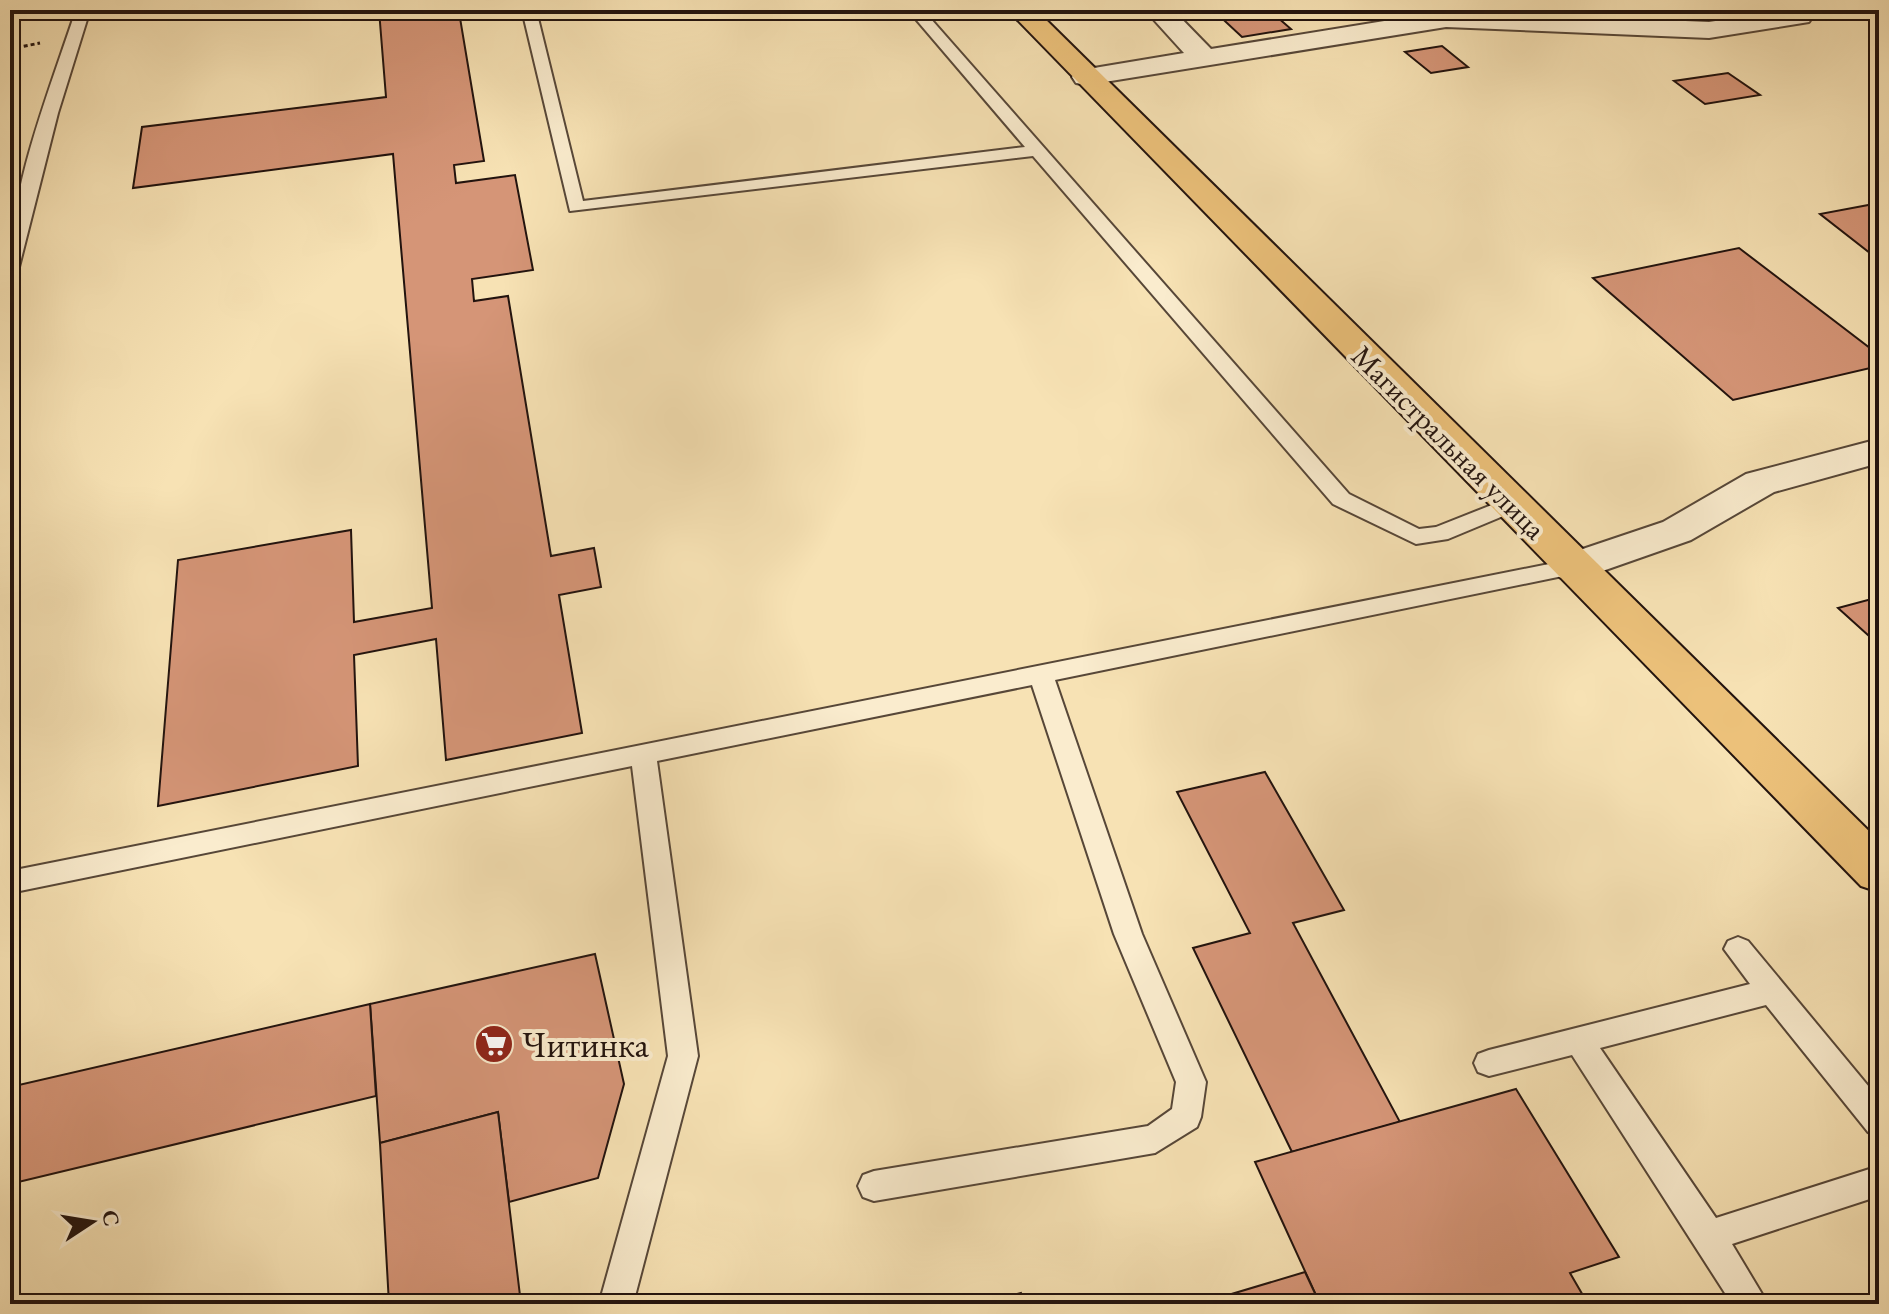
<svg xmlns="http://www.w3.org/2000/svg" width="1889" height="1314" font-family="'EB Garamond',serif">
<style>
.building{fill:#d59577;stroke:#22130e;stroke-width:2}
.lines{fill:none;stroke-linecap:round;stroke-linejoin:round}
.lane-casing{stroke:#574738;stroke-width:4}
.street-casing{stroke:#574738;stroke-width:4}
.primary-casing{stroke:#22130e;stroke-width:4}
.path{stroke:#22130e;stroke-width:3;stroke-dasharray:4 3;stroke-linecap:butt}
.lane{fill:#faecce;fill-rule:evenodd}
.street{fill:#faecce;fill-rule:evenodd}
.primary{fill:#ecc17a;fill-rule:evenodd}
.labels{text-anchor:middle;dominant-baseline:central;stroke-width:8;stroke-linejoin:round;paint-order:stroke}
.street-label{font-size:30px;fill:#22130e;stroke:#faecce}
.near-poi-label{font-size:36px;fill:#22130e;stroke:#faecce;text-anchor:start}
</style>
<rect width="100%" height="100%" fill="#f7e2b4"/>
<filter id="stains"><feTurbulence type="fractalNoise" baseFrequency=".0025" numOctaves="4"/><feColorMatrix values="0 0 0 0 .2 0 0 0 0 .09 0 0 0 0 .02 0 0 0 .5 -.17"/></filter>
<radialGradient id="worn" r=".72"><stop offset=".6" stop-color="#630" stop-opacity="0"/><stop offset="1" stop-color="#630" stop-opacity=".3"/></radialGradient>
<g class="building">
<polygon points="379,10 487,10 488,15 460,18 484,161 454,165 456,183 515,175 533,270 472,279 474,301 508,296 551,556 594,548 601,587 559,595 582,733 446,760 436,639 354,655 358,766 158,806 178,560 351,530 354,622 432,608 393,154 133,188 142,127 386,97"/>
<polygon points="1213,10 1269,10 1291,29 1242,37"/>
<polygon points="1442,46 1468,67 1431,73 1405,52"/>
<polygon points="1728,73 1760,95 1705,104 1674,81"/>
<polygon points="1879,203 1879,256 1875,257 1820,214"/>
<polygon points="1739,248 1879,355 1879,366 1733,400 1593,278"/>
<polygon points="1879,597 1879,645 1838,608"/>
<polygon points="1265,772 1344,910 1293,923 1400,1122 1292,1152 1193,948 1250,933 1177,792"/>
<polygon points="595,954 624,1084 598,1178 509,1202 498,1112 380,1143 370,1004"/>
<polygon points="370,1004 376,1096 10,1184 10,1087"/>
<polygon points="1516,1089 1619,1257 1570,1273 1588,1304 1500,1304 1496,1296 1470,1304 1320,1304 1255,1162"/>
<polygon points="498,1112 521,1304 389,1304 380,1143"/>
<polygon points="1305,1272 1320,1304 1198,1304"/>
<polygon points="1021,1293 1025,1304 982,1304"/>
</g>
<g class="lines">
<g class="lane-casing">
<g id="lane">
<path d="M76,10H90L58,113L19,267L10,272C10,186 49,92 76,10Z"/>
<polygon points="522,10 544,10 537,14 583,201 1025,147 908,10 923,10 1349,494 1419,529 1436,527 1512,497 1520,499 1523,504 1520,509 1448,539 1416,544 1333,504 1033,156 570,211"/>
<polygon points="1574,559 1582,562 1585,567 1582,572 1055,680 1142,934 1206,1082 1201,1117 1197,1127 1155,1153 874,1201 863,1197 858,1186 863,1175 874,1171 1148,1126 1172,1109 1176,1082 1114,934 1032,685 657,761 698,1056 633,1304 599,1304 668,1056 632,766 10,893 10,871"/>
<polygon points="1738,937 1748,941 1879,1099 1879,1136 1868,1132 1766,1005 1600,1048 1716,1218 1879,1166 1879,1196 1732,1244 1768,1304 1732,1304 1572,1055 1489,1076 1478,1072 1474,1063 1478,1054 1489,1050 1750,984 1724,949 1728,941"/>
</g>
</g>
<g class="street-casing">
<g id="street">
<polygon points="1145,10 1173,10 1211,49 1446,11 1709,22 1787,10 1817,10 1809,22 1709,38 1446,27 1086,85 1076,83 1072,77 1076,71 1184,53"/>
<polygon points="1879,439 1879,463 1774,492 1691,540 1574,581 1559,577 1553,567 1559,557 1663,522 1746,474"/>
</g>
</g>
<g class="primary-casing">
<polygon id="primary" points="1008,10 1036,10 1879,841 1879,892 1861,886"/>
</g>
<g class="path">
<polyline points="33,10 49,20"/>
<polyline points="10,49 40,43"/>
</g>
<use href="#lane" class="lane"/>
<use href="#street" class="street"/>
<use href="#primary" class="primary"/>
</g>
<defs>
<g id="supermarket-disc" transform="scale(2)"><circle r="9.5" fill="#8f2418" stroke="#faecce"/><path d="M-6-5.5h2.5l.6 2H6L4.5 2H-2.5L-4.4-4H-6ZM-1.5 3.2a1.3 1.3 0 1 0 .1 0ZM3 3.2a1.3 1.3 0 1 0 .1 0Z" fill="#fff"/></g>
</defs>
<g fill-rule="evenodd">
<use href="#supermarket-disc" x="494" y="1044"/>
</g>
<g class="labels">
<g class="street-label">
<text transform="translate(1449 442) rotate(45)">Магистральная улица</text>
</g>
<g class="near-poi-label">
<text x="522" y="1044">Читинка</text>
</g>
</g>
<rect width="1889" height="1314" fill="none" stroke="#f7e2b4" stroke-width="40"/>
<rect x="12" y="12" width="1865" height="1290" fill="none" stroke="#22130e" stroke-width="4"/>
<rect x="20" y="20" width="1849" height="1274" fill="none" stroke="#22130e" stroke-width="2"/>
<g transform="translate(92 1222) rotate(78)" stroke="#faecce" stroke-width="6" paint-order="stroke">
<path d="M0-6L14 30L0 20L-14 30Z" fill="#22130e"/>
<text y="-12" font-size="22" font-weight="bold" text-anchor="middle" fill="#22130e">С</text>
</g>
<rect width="100%" height="100%" filter="url(#stains)"/>
<rect width="100%" height="100%" fill="url(#worn)"/>
</svg>
